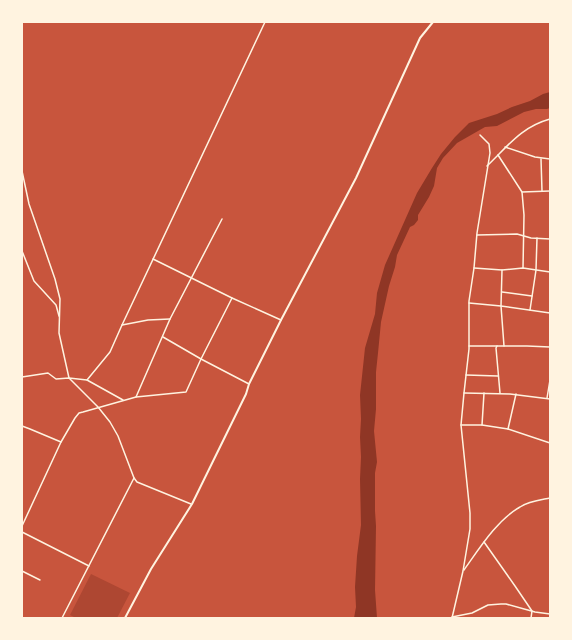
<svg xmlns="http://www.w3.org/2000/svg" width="572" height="640" font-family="Karla,sans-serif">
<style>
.green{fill:#ae4732}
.water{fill:#8f3625}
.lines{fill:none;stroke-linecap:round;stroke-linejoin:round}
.minor{stroke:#fff3e0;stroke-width:1.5}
.tertiary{stroke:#fff3e0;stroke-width:2}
</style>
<rect width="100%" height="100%" fill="#c8553d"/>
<polygon class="green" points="91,574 130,593 117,618 76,618 70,615"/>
<polygon class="water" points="550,92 550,108 547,109 536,109 524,112 497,126 485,127 457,143 443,158 437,168 434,186 429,197 418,215 418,220 414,225 410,227 397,255 395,267 389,286 381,322 378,353 376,372 376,409 374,431 377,462 375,473 375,511 376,526 375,590 377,618 354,618 356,607 355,587 357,556 361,525 360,479 361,457 360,437 361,419 360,395 365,348 375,314 377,293 385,265 417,193 432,168 441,154 455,137 469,123 497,114 512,107 530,101 543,94"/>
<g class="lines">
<g class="minor">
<polyline points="505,147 535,157 550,159"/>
<polyline points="498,155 522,192 524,215 523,268"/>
<polyline points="541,159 542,191"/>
<path d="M487,166C508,146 521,127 550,119"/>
<polyline points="22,171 29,204 55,279 60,299 59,333 69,378 98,407 110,422 118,436 134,478 137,482 191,504"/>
<polyline points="522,192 550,191"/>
<polyline points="477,235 517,234 531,238 550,239"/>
<polyline points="22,251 34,281 56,305 59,316"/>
<polyline points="153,259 232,298 281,320"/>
<polyline points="474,268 502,270 523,268 550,272"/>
<polyline points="502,270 501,306 504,346"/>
<polyline points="502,292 532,296"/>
<polyline points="469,303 501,306 550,313"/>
<polyline points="530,310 536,270 537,238"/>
<polyline points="122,325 265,22"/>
<polyline points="163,337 201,359 249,384"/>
<polyline points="469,346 527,346 550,347"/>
<polyline points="497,346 496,348 500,393"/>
<polyline points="466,375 498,376"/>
<polyline points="22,377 48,373 56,379 69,378 87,380 123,400"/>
<polyline points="87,380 110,352 122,325 148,320 170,319"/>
<polyline points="464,393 510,394 550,399"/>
<polyline points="136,397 170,319 222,219"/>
<polyline points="547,398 550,380"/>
<polyline points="461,425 482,425 508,429 550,443"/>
<polyline points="482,425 484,393"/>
<polyline points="22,426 30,429 61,442"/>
<polyline points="508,429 516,394"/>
<polyline points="22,526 61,442 75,418 79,413 83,412 136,397 186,392 201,359 232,298"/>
<polyline points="22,532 89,566"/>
<polyline points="484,542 515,586 532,611 531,618"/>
<path d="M464,570C479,549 497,520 520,507C529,501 540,500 550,498"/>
<polyline points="22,571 40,580"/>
<polyline points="452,617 472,613 488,605 501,604 506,604 535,612 550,614"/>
<polyline points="62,618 134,478"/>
<polyline points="452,618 463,571 470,529 470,513 461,425 464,393 469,349 469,301 474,268 477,233 490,153 489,144 480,135"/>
</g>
<polyline class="tertiary" points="125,618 151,569 192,504 246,394 249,384 281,320 356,178 420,38 433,22"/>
</g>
<rect width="572" height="640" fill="none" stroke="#fff3e0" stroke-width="46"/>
</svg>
